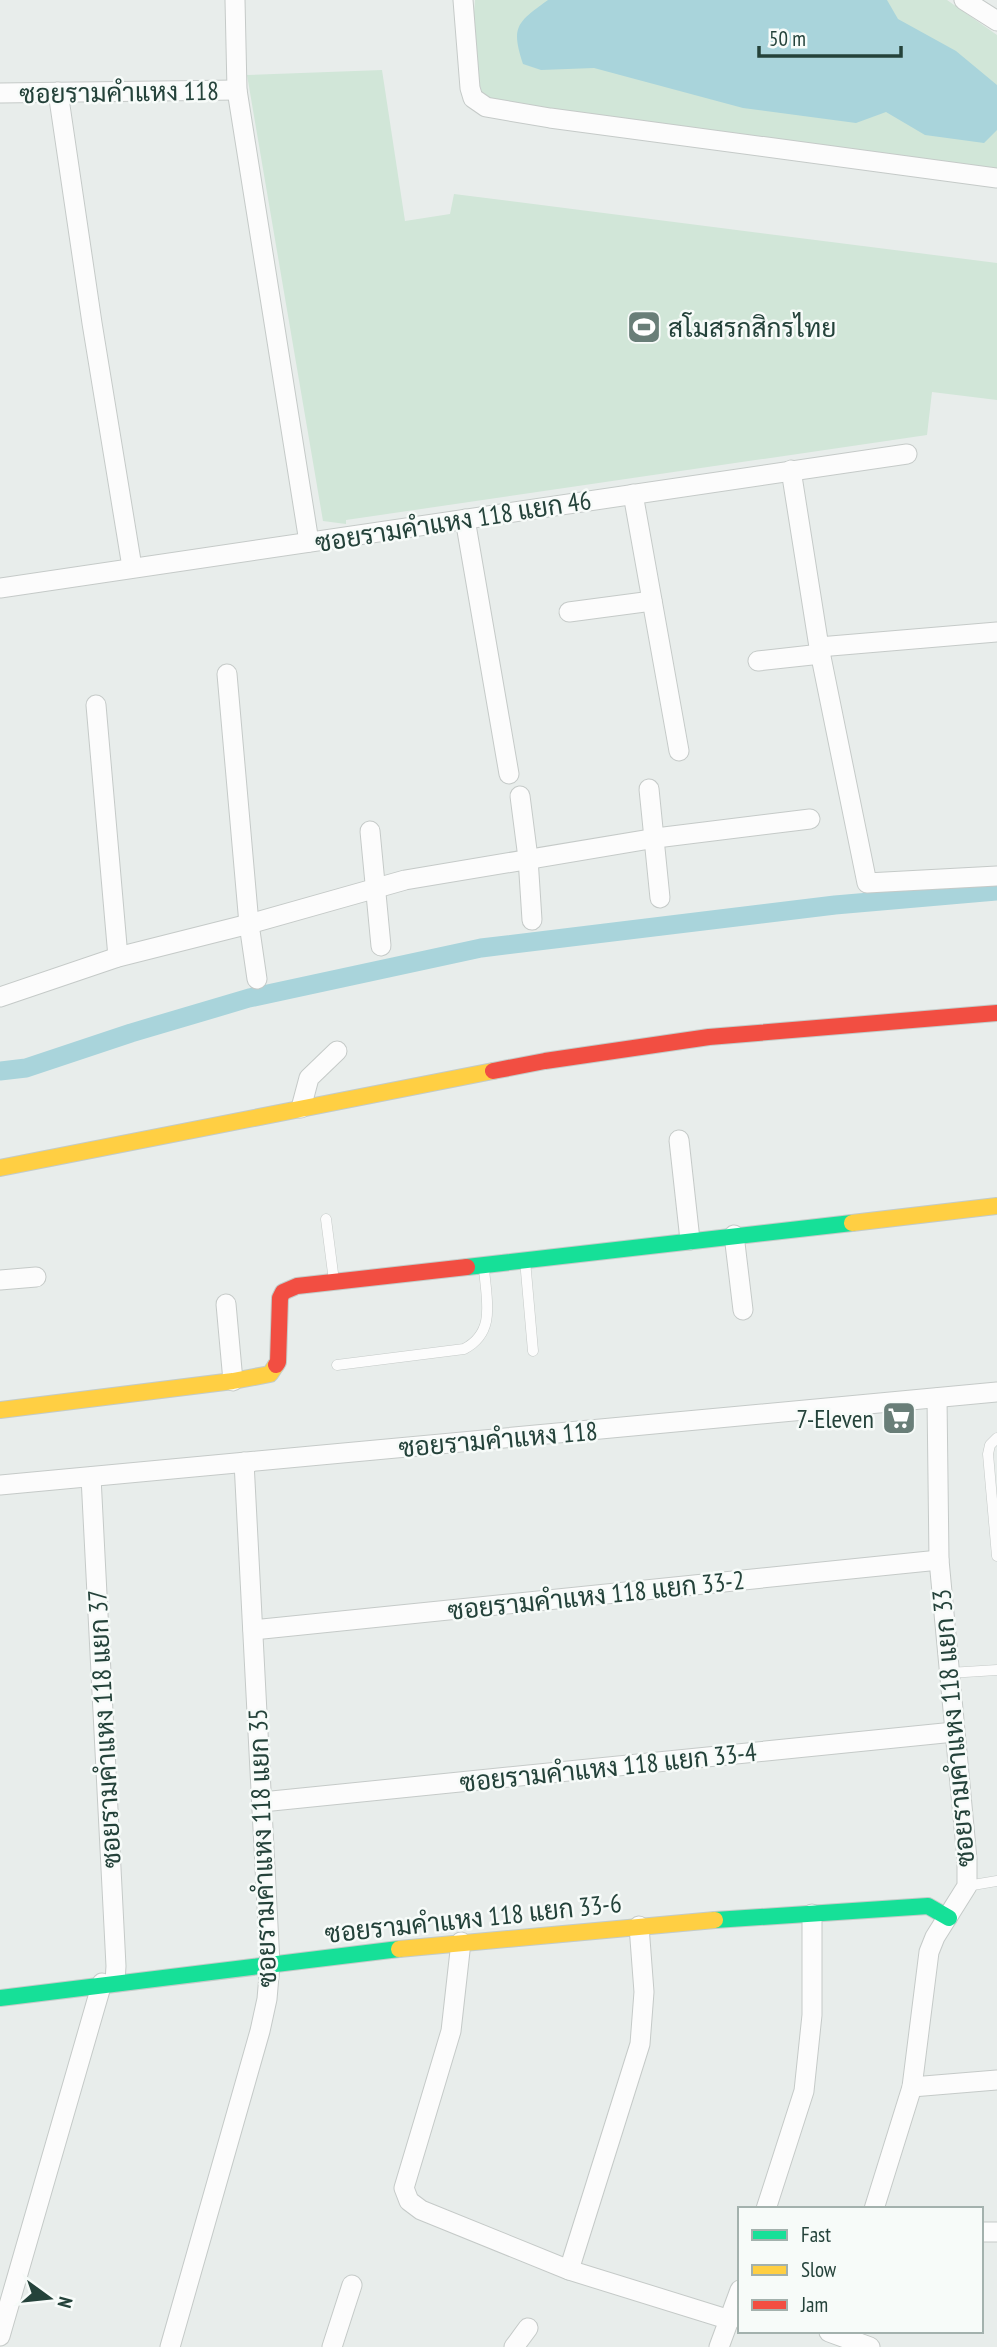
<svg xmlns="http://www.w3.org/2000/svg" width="997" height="2347" font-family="'PT Sans Narrow',Sarabun,sans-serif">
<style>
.green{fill:#d1e6d8}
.water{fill:#a9d4db}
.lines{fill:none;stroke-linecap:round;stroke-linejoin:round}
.canal{stroke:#a9d4db;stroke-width:19}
.lane-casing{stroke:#c5cac8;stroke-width:11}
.street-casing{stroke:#c5cac8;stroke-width:21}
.fast-casing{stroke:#c3cbc8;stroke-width:18}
.slow-casing{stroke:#c3cbc8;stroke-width:18}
.jam-casing{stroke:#c3cbc8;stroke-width:18}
.lane{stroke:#fcfcfc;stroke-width:10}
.street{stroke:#fcfcfc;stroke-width:19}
.fast{stroke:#16e098;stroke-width:16}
.slow{stroke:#ffcf43;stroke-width:16}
.jam{stroke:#f24e42;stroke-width:16}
.labels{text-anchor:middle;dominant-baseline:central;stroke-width:5;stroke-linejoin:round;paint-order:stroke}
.street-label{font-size:26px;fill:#24423a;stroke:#f7fbf9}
.poi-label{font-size:26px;fill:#24423a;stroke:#f7fbf9;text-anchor:start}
</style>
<rect width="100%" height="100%" fill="#e8edeb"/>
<g class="green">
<polygon points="475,0 947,0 997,35 997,170 493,103 481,91 472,38"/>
<polygon points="382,70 405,221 450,214 454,194 997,263 997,400 932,392 927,435 346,520 346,524 323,521 247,75"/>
</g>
<path class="water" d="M548,0H887L898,19L956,51L997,85V130L984,143L925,135L886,112L856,123L743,108L594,68L541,70L523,64C511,27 516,23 548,0Z"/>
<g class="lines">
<polyline class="canal" points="0,1071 26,1068 131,1033 249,998 481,948 835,905 997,891"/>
<g class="lane-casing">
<g id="lane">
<polyline points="326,1219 334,1281"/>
<polyline points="525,1260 533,1351"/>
<path d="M337,1365L464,1349C497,1332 486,1299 484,1268"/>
<polyline points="997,1438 990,1445 988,1454 997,1556"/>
<polyline points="949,1673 997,1670"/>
<polyline points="967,1886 997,1881"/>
</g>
</g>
<g class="street-casing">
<g id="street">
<polyline points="235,0 237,90 309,542"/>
<polyline points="463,0 470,88 473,98 486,107 550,118 997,178"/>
<polyline points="964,0 997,21"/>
<polyline points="58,92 92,323 132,567"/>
<polyline points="0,93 237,90"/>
<polyline points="791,470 819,647 867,883 997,876"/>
<polyline points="633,494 679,751"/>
<polyline points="465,519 509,774"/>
<polyline points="0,588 907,454"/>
<polyline points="569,612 652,601"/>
<polyline points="819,647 997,632"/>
<polyline points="758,661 821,654"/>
<polyline points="227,674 249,924 257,979"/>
<polyline points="96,705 118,957"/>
<polyline points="649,789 660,898"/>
<polyline points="520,796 528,858 532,920"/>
<polyline points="370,831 381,946"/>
<polyline points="0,997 118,957 249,924 405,880 656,838 810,819"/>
<polyline points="301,1108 309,1078 337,1051"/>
<polyline points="679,1140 690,1240"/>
<polyline points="734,1235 743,1310"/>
<polyline points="0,1280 36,1277"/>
<polyline points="226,1304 233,1381"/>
<polyline points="91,1477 116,1966 115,1982"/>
<polyline points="0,1485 997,1392"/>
<polyline points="253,1630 939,1560"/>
<polyline points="262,1802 954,1732"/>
<polyline points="461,1942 451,2031 404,2188 409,2201 421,2210 569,2270 730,2320"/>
<polyline points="912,2087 997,2080"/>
<polyline points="766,2209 804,2091 812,2015 812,1914"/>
<polyline points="874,2209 912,2087 929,1952 935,1937 967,1886 967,1859 939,1560 937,1398"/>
<polyline points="981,2232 997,2232"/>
<polyline points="569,2270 640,2044 644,1992 639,1926"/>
<polyline points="829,2332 870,2347"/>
<polyline points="0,2336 102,1983"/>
<polyline points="170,2347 260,2031 267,1999 270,1964 244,1462"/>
<polyline points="332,2347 352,2285"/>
<polyline points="514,2347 528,2328"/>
<polyline points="719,2347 740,2290"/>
</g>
</g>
<g class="fast-casing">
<g id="fast">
<polyline points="467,1267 852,1223"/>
<polyline points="715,1920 928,1906 949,1918"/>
<polyline points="0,1998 399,1949"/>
</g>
</g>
<g class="slow-casing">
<g id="slow">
<polyline points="0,1168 493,1071"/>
<polyline points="852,1223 997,1206"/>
<polyline points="0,1410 233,1381 270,1374 276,1365"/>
<polyline points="399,1949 715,1920"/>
</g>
</g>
<g class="jam-casing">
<g id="jam">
<polyline points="493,1071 545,1061 709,1037 997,1013"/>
<polyline points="276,1365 278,1362 280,1298 283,1292 297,1286 467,1267"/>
</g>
</g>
<use href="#lane" class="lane"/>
<use href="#street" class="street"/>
<use href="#fast" class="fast"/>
<use href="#slow" class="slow"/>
<use href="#jam" class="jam"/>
</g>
<defs>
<g id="stadium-square" transform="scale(1.75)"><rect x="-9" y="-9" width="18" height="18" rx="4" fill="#697e78" stroke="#f7fbf9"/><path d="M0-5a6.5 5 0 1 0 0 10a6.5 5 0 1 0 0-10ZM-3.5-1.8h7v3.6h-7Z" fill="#fff"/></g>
<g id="supermarket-square" transform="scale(1.75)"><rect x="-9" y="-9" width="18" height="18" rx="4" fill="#697e78" stroke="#f7fbf9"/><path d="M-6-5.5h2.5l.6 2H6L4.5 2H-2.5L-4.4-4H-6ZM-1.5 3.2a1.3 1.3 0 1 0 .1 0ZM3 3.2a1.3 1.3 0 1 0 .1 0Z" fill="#fff"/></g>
</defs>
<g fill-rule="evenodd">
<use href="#stadium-square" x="644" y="327"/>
<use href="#supermarket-square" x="899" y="1418"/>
</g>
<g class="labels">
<g class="street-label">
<text transform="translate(119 92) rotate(-1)">ซอยรามคำแหง 118</text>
<text transform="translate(453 521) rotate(-9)">ซอยรามคำแหง 118 แยก 46</text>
<text transform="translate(498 1439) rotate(-5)">ซอยรามคำแหง 118</text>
<text transform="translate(596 1595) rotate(-6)">ซอยรามคำแหง 118 แยก 33-2</text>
<text transform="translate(953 1728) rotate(-95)">ซอยรามคำแหง 118 แยก 33</text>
<text transform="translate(104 1729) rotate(-93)">ซอยรามคำแหง 118 แยก 37</text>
<text transform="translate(608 1767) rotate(-6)">ซอยรามคำแหง 118 แยก 33-4</text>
<text transform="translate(262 1848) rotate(-92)">ซอยรามคำแหง 118 แยก 35</text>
<text transform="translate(473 1918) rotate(-6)">ซอยรามคำแหง 118 แยก 33-6</text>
</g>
<g class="poi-label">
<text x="668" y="327">สโมสรกสิกรไทย</text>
<text x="874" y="1418" text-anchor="end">7-Eleven</text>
</g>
</g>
<rect x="738" y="2207" width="245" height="126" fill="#f7fbf9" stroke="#a3b1ad" stroke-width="2"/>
<rect x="752" y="2230" width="35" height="10" fill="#16e098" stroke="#a3b1ad" stroke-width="2"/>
<text x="801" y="2242" font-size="21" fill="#24423a">Fast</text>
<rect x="752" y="2265" width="35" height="10" fill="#ffcf43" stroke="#a3b1ad" stroke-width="2"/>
<text x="801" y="2277" font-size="21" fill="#24423a">Slow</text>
<rect x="752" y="2300" width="35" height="10" fill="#f24e42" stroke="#a3b1ad" stroke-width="2"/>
<text x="801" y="2312" font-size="21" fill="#24423a">Jam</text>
<g transform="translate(49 2298) rotate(105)" stroke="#f7fbf9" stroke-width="5" paint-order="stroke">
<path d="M0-5L12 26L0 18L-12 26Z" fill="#24423a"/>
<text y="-10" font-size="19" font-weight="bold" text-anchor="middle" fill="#24423a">N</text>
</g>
<path d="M759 46v10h142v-10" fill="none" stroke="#24423a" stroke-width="3.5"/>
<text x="769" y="46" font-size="21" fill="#24423a" stroke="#f7fbf9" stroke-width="5" paint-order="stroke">50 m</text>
</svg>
